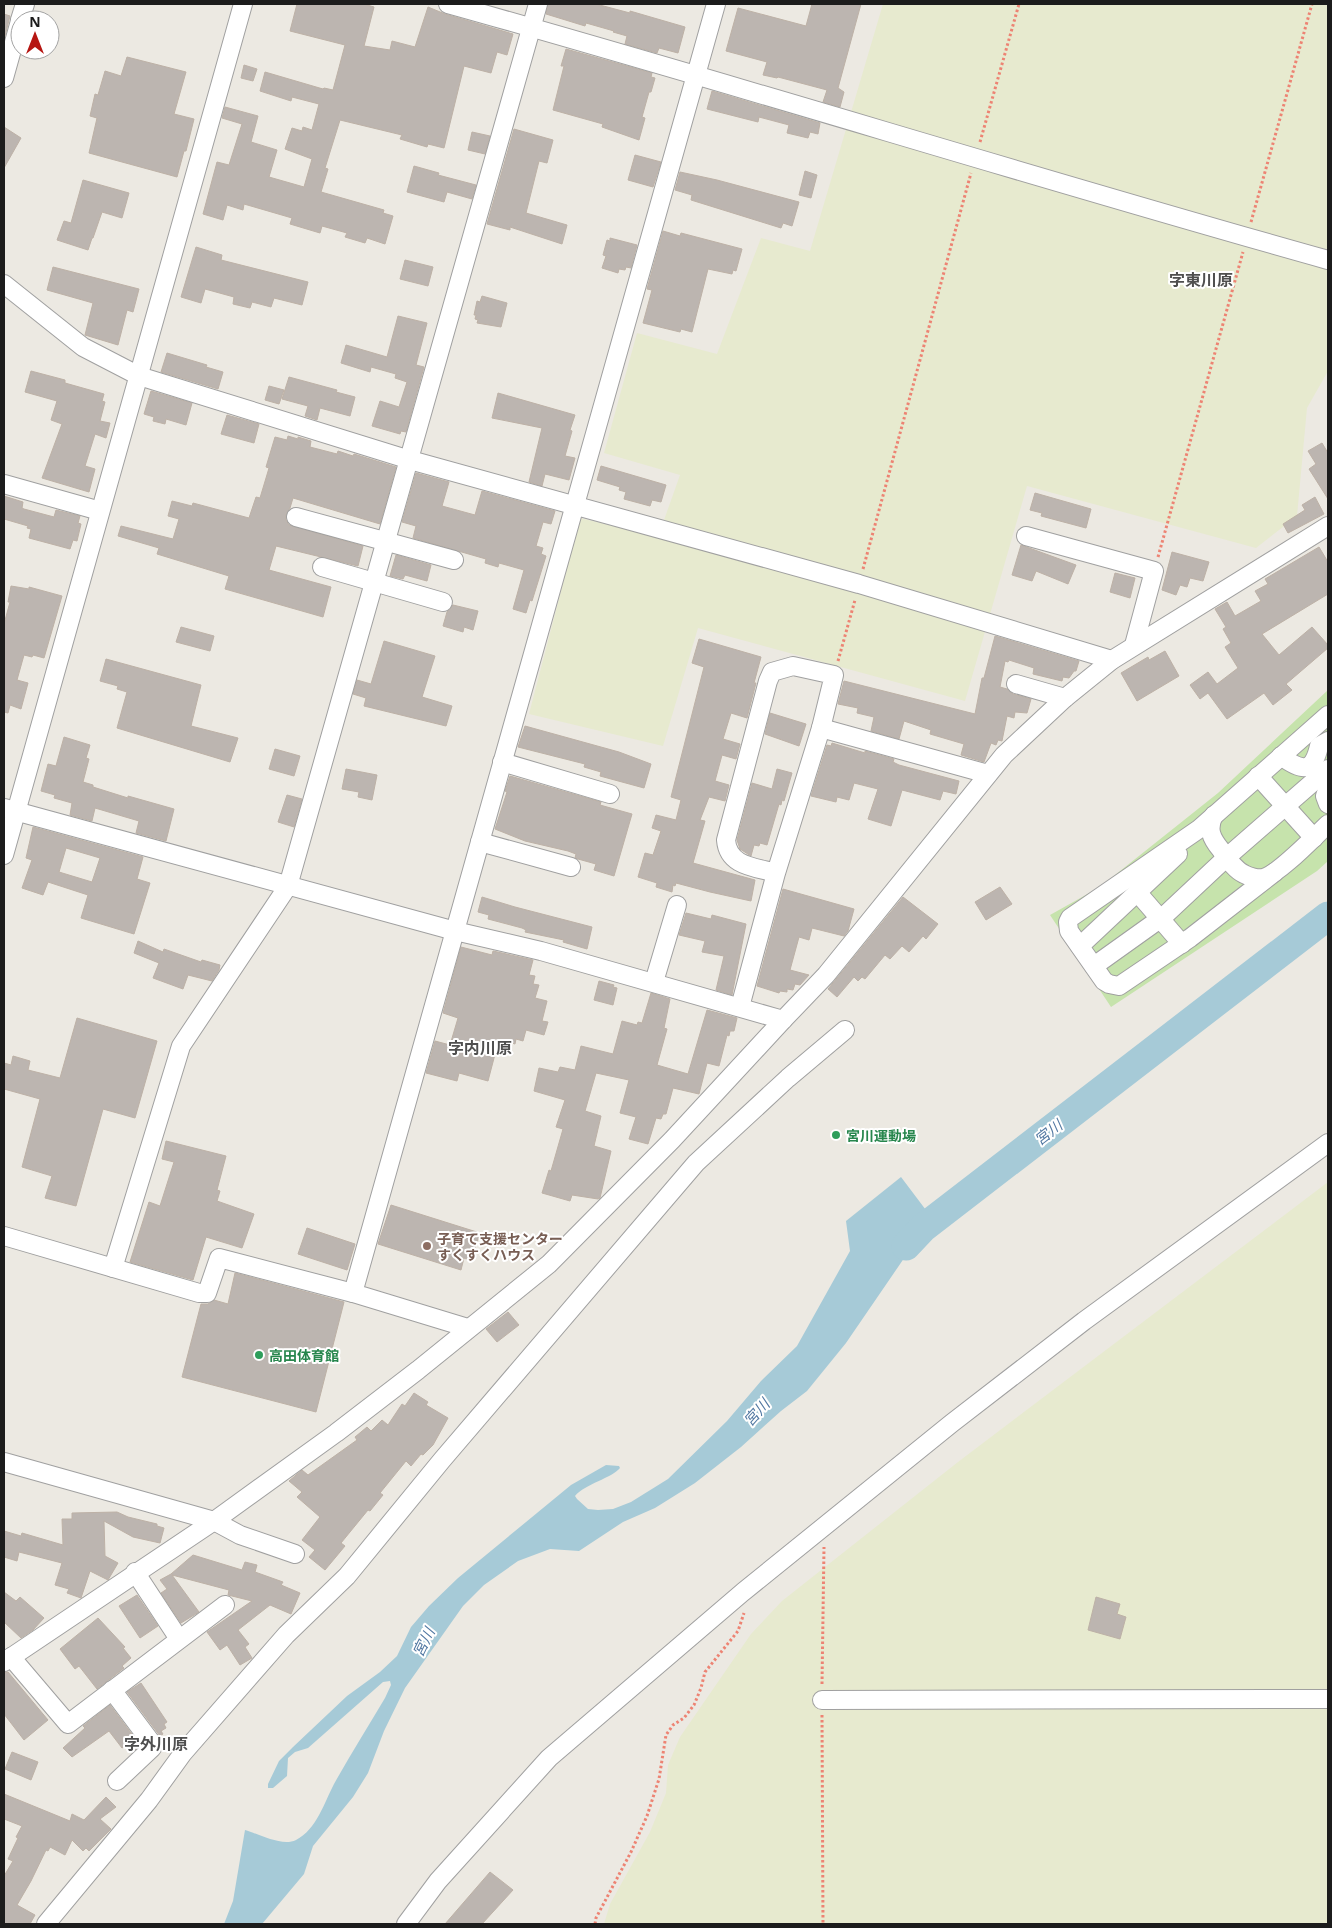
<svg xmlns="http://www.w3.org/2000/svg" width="1332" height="1928" font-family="'Open Sans','Noto Sans JP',sans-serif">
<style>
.farmland{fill:#e7eacf}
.grass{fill:#c6e3ac}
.water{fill:#a6cad7}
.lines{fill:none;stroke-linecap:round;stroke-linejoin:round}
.river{stroke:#a6cad7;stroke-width:29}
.building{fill:#bcb5b0;stroke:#bdb1a6;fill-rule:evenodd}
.minor-casing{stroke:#a0a0a0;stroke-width:20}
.path{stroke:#ed8373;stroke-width:3;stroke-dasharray:2.5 2.5;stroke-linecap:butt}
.minor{stroke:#fff;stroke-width:18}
.leisure-dot{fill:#2e9e5b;stroke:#fff;stroke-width:2}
.education-dot{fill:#8d6e63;stroke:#fff;stroke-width:2}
.labels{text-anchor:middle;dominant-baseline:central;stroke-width:4;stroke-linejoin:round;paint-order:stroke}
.leisure-label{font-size:14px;font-weight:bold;fill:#27864d;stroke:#fff;text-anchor:start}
.education-label{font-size:14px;font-weight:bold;fill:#785e54;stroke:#fff;text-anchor:start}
.water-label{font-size:15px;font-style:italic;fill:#5278a2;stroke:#fff}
.quarter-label{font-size:16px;font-weight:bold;fill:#4f4f4f;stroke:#fff}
</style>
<rect width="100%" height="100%" fill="#ece9e2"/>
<g class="farmland">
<polygon points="883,4 1328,4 1328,371 1307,408 1297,516 1256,548 1027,486 965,701 698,628 663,746 529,714 580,518 658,537 680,475 604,453 637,333 717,354 761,238 810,251"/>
<polygon points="1328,1182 1328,1924 604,1924 610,1904 650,1832 666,1793 668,1765 680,1737 751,1634 782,1601 958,1462"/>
</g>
<polygon class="grass" points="1328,690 1328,861 1317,871 1111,1007 1050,915 1100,887 1218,793"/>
<path class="water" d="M901,1177L941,1230L918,1242L909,1251L846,1343L807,1391L781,1411L741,1447L695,1483L655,1508L623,1522L579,1551L550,1549L518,1561L484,1585L463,1606L405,1688L384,1731L368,1773L353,1797L313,1846L304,1874L262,1924H224L233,1901L245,1830C259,1834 282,1847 296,1840C317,1829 324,1803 334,1784C350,1755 368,1727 385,1698L391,1685L390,1681L383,1682L308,1748L295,1752L288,1758L287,1776L273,1788H268V1784L279,1761L293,1747L347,1696L380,1672L397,1656L411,1627L429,1606L458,1578L571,1485L606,1465L619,1466L620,1468C612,1478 585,1484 575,1496L577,1499L588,1509L598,1510L613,1509L631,1502L668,1479L727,1421L761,1381L797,1346L850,1251L846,1221Z"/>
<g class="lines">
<polyline class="river" points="906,1246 923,1228 1328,916"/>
</g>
<g class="building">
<polygon points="297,4 364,4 374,7 364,46 390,50 392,41 415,47 428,7 445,14 513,34 507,55 497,52 491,73 464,66 444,148 428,144 427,147 400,139 402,135 340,120 325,168 328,169 321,192 384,210 383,213 393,216 385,244 367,238 365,243 345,237 347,233 322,226 320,233 290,224 292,218 244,204 243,210 227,205 223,220 203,214 217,162 229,165 242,124 222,118 225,107 258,116 251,142 277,150 269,177 304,187 312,159 285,149 292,128 302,131 303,127 312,130 319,104 292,97 291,101 260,91 265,72 323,89 324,88 333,90 345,45 290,31"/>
<polygon points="548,4 596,4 630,13 630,11 685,27 678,53 659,48 657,53 625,44 627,36 613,32 614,31 586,23 585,26 546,14"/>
<polygon points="812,4 861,4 838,88 844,92 840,107 823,102 827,90 778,77 777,78 763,75 767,62 726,51 738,8 806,26"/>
<polygon points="4,14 10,16 4,40"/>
<polygon points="566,49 652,73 651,77 655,78 651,92 649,92 642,117 645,118 639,140 602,127 603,124 553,110 564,66 561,66"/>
<polygon points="127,57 186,72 174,114 194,119 186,151 184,151 177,177 89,153 97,118 90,116 95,94 98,95 105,71 121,76"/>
<polygon points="244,65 257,69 253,81 241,78"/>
<polygon points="712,91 820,123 818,134 810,132 808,138 787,133 789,125 759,117 758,122 707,109"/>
<polygon points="4,127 21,138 4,168"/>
<polygon points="514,129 553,140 547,163 539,161 526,213 567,225 562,244 510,227 510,230 487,224"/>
<polygon points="472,132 490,136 485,154 468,150"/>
<polygon points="635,155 661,162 653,187 628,180"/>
<polygon points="414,166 439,173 438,175 476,185 472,199 447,192 444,202 407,192"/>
<polygon points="805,171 817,175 811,198 799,195"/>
<polygon points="680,172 717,180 799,202 792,226 783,223 781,228 691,200 692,195 675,190"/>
<polygon points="83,180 129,193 122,218 102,212 93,238 92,238 88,250 57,240 64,221 71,223"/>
<polygon points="663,231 680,236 681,233 742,249 736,271 733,270 732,274 708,269 692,332 681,329 680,332 643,323 652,290 647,289"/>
<polygon points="610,238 637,245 631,268 626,267 625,270 619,269 618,273 602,268 606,256 603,255 607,240 610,241"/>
<polygon points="196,247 222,255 221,260 308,282 302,305 274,298 271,307 252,302 250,308 233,304 234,297 205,289 201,303 181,297"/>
<polygon points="405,260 433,267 428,286 400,279"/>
<polygon points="53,267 139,289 133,312 127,310 118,345 85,335 93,303 47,290"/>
<polygon points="482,296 507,303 501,327 477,323 478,320 475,319 476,315 474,315 477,301 480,302"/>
<polygon points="398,316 427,323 416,365 424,367 406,432 401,431 400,434 372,426 380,401 399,407 407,382 395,378 396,374 371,367 370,372 341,363 346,345 387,357"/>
<polygon points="167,353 207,365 206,367 223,372 218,389 161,372"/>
<polygon points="31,371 65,380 65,383 104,394 102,401 105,402 100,421 110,423 106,438 95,434 85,466 95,469 89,492 42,478 62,424 51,420 57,401 25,392"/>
<polygon points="289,377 337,390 336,392 355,397 350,416 320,408 317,420 305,416 308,406 282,399"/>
<polygon points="269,386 284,390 279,404 265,400"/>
<polygon points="151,391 192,403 186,425 166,419 165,424 153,421 154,417 144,414"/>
<polygon points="498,393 575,415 570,430 572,431 565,456 575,458 569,480 545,474 542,486 529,482 542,428 492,418"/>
<polygon points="227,415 259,424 254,443 221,434"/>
<polygon points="288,436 298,439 298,437 311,441 310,447 337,454 338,451 353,456 354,454 396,467 380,524 293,498 290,508 286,515 286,520 289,525 363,546 358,566 276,546 269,570 331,587 323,617 225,589 229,576 157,554 159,548 118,536 121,526 173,539 179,519 168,516 172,501 192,506 193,503 249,518 256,497 260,498 269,468 266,467 275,437 287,440"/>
<polygon points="1322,443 1328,453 1328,499 1309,469 1316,464 1308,451"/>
<polygon points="601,466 666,485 661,502 652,500 650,506 624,499 626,492 619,490 620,487 597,480"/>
<polygon points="416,473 449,482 442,506 475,515 482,491 555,511 551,524 543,522 536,546 543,548 541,554 546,556 532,601 530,600 526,613 513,609 524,570 499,563 498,567 485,563 486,559 413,538 416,526 402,522"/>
<polygon points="1035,493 1091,509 1086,528 1041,516 1042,513 1030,510"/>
<polygon points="4,496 23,502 22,508 24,509 54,517 56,510 80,516 78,523 81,524 77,541 73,540 70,549 29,538 31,529 27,528 28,526 4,519"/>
<polygon points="1315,497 1324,514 1288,533 1283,524 1305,510 1302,505"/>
<polygon points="1021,545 1076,565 1068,584 1036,571 1032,581 1012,575"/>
<polygon points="1319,547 1328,562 1328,594 1262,634 1279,655 1312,627 1328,645 1328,648 1286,684 1292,690 1273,705 1264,693 1227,719 1208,693 1200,699 1190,685 1208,672 1217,684 1238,668 1225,647 1231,643 1223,629 1226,627 1215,609 1227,602 1235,616 1261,601 1255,591 1268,584 1265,579"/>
<polygon points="1172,552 1209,562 1203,581 1190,578 1187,587 1180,585 1176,595 1162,590"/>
<polygon points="396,555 431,565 427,581 405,575 403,579 390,576"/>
<polygon points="1115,573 1135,578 1130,598 1110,592"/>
<polygon points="11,586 29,589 29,587 62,596 44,658 33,655 32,657 24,655 17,680 28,683 21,709 10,705 8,713 4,712 4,624 10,602 8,602"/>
<polygon points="453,605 478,611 473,630 464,627 463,632 443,626 447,612"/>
<polygon points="181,627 214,636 210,651 176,642"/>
<polygon points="995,636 1079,661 1076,671 1074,671 1069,678 1063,677 1062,681 1033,674 1034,668 1009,660 1008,662 1005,661 1000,687 1007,689 1013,694 1031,699 1027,713 1015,712 1014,718 1007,716 1002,741 998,740 996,745 991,743 984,762 961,755 964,744 930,734 931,730 904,721 899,739 871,731 874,717 857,713 858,708 838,704 844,681 975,714 982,678 984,678"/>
<polygon points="699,639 761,657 754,683 756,683 747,718 731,713 723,739 740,744 736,759 722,755 715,781 729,785 725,801 709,797 700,820 705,821 693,863 755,880 751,901 710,892 676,883 675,886 673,885 672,892 656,887 657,883 638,877 645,853 653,855 661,831 652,828 656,815 676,820 681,800 671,797 704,667 692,663"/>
<polygon points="384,641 435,656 422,697 452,706 446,726 364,706 366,698 353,694 357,680 371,684"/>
<polygon points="1165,651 1179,676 1137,701 1121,673 1148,657 1149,660"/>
<polygon points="106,659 201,685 191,726 238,738 230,762 117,728 127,692 117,689 118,686 100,681"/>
<polygon points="770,713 806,724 799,746 765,734"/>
<polygon points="525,726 619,752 651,764 644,788 600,776 601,772 584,767 585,764 518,747"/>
<polygon points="64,737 90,745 86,758 89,759 83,782 93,785 93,787 128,798 128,796 174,809 166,841 136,833 139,821 95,808 92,821 70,815 72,803 54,798 55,795 41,791 48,764 56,766"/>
<polygon points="832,743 865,753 865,751 894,759 893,762 899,765 959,781 956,794 943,791 940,800 902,790 891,826 868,819 878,789 854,783 849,800 837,797 836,802 811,796 827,745 831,746"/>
<polygon points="275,749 300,756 294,776 269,769"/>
<polygon points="346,769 377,775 372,800 358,797 359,792 342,789"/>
<polygon points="777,769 792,773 784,801 782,800 781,805 779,804 767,845 760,843 759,846 754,845 751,856 740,849 737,840 752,783 772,789"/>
<polygon points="510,776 601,802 600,805 632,814 614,876 594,870 596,864 578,859 575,858 576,854 568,851 525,841 495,829 507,792 505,791"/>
<polygon points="287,795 302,799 294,827 278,822"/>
<path d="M33,827L143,857L137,879L150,883L134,934L81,918L88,895L48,882L43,895L22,888L32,860L26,858ZM66,848L100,858L92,882L59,872Z"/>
<polygon points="1000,887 1012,904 986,920 975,902"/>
<polygon points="783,889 854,909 848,931 844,936 812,928 809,940 799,937 790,970 809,975 800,985 795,984 793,990 787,989 787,992 780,991 779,993 757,986"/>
<polygon points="482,897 515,907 592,927 587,949 563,942 564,940 525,932 526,930 522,928 488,919 489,915 478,912"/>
<polygon points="903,897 938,924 926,939 923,936 909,952 902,946 890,959 885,955 865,979 862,977 858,981 854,977 837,997 828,989"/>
<polygon points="686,913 711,919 712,915 746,924 732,995 716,990 724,956 702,952 705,941 679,935"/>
<polygon points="138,941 163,952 164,949 201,962 202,960 220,965 219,970 212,981 188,975 183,989 153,978 159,963 134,953"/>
<polygon points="461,947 492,955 493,951 533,960 529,975 535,976 533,984 539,985 535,998 547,1001 542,1021 548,1022 544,1035 526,1030 523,1041 516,1039 515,1044 499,1039 488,1081 459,1073 457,1081 426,1073 435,1041 450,1045 458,1018 443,1013"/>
<polygon points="599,981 614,985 613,987 617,988 613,1005 594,1000"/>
<polygon points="651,993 670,999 664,1028 667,1029 657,1065 688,1074 707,1010 737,1018 734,1031 730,1031 729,1036 727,1035 719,1066 707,1063 699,1094 673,1088 666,1114 663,1114 661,1119 656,1118 648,1144 629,1139 636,1117 620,1113 629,1080 596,1073 585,1111 601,1116 594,1146 611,1151 600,1198 598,1199 572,1195 570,1201 542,1193 549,1170 551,1171 563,1129 556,1127 565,1100 534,1091 539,1068 558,1072 560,1067 575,1070 581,1046 613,1054 622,1021 637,1025 638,1022 642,1023"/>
<polygon points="77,1018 157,1041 135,1118 103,1109 76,1206 45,1198 52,1176 22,1167 40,1099 4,1089 4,1063 11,1065 13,1056 30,1061 28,1070 60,1078"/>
<polygon points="166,1141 226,1156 217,1190 220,1191 217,1201 254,1214 242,1248 206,1237 193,1280 130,1262 149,1202 160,1206 174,1162 162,1159"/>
<polygon points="391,1205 480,1233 471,1261 464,1258 461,1270 378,1244"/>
<polygon points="307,1228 355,1244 347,1270 298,1254"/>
<polygon points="235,1273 344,1302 316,1412 182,1377 201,1304 208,1304 214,1300 228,1304"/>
<polygon points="508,1312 519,1325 497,1342 486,1329"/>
<polygon points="414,1393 428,1402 426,1405 448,1418 433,1445 423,1455 421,1454 411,1466 406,1461 380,1493 383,1495 370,1511 368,1510 341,1543 345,1546 325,1570 309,1557 315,1550 302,1540 320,1517 297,1497 302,1492 289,1481 302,1470 308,1475 357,1440 355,1437 367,1427 371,1431 382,1420 388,1425 402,1404 405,1406"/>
<polygon points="117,1512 128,1517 157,1524 157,1526 164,1528 160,1543 133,1537 104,1521 105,1556 118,1563 108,1580 90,1571 81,1598 67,1593 69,1589 55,1585 62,1563 19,1552 17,1561 4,1557 4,1531 21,1536 22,1533 63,1545 62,1519 72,1519 72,1513"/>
<polygon points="193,1555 242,1570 245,1562 257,1565 255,1572 283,1582 281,1585 300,1593 291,1614 270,1605 238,1630 249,1644 245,1647 252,1658 240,1665 227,1645 220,1650 207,1632 252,1601 228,1595 229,1590 172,1575 199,1612 181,1623 161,1593 167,1589 160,1580 171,1574"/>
<polygon points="4,1592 16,1601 20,1597 44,1618 33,1630 21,1638 4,1622"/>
<polygon points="137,1595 158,1626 140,1638 119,1606"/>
<polygon points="1096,1597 1120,1604 1117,1614 1126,1617 1120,1639 1088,1630"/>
<polygon points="98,1618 125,1647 123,1648 131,1658 122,1666 124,1668 97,1689 79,1666 75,1669 60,1649"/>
<polygon points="4,1672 8,1672 48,1720 24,1740 4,1714"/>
<polygon points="141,1683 167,1722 164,1724 166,1728 161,1731 163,1734 160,1736 127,1692"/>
<polygon points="110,1705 140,1745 133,1752 127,1745 122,1748 109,1731 72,1757 63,1748 85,1728 83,1726"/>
<polygon points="12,1752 38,1762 31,1780 5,1769"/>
<polygon points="4,1794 70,1821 72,1814 84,1820 106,1797 116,1807 100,1819 111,1829 89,1851 86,1848 83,1851 72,1840 65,1855 50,1847 48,1851 46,1850 31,1881 17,1905 35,1915 30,1924 4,1924 4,1876 13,1861 8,1859 18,1838 16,1837 22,1826 4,1819"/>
<polygon points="490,1872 513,1890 482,1924 445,1924"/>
</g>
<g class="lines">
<g class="minor-casing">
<g id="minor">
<path d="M448,4C742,86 1034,178 1328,260"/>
<polyline points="20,20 25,4"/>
<polyline points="4,78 20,21"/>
<polyline points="4,284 83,347 139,376 410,460 859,584 1112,660"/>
<polyline points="4,484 100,511"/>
<polyline points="296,517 454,560"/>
<polyline points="1026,536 1154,571 1134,645"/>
<polyline points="322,567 443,602"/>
<polyline points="1016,684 1065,698"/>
<polyline points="821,728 988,774"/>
<path d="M1281,756C1301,771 1313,774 1319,746L1328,741"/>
<polyline points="502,762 610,794"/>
<polyline points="1258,776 1314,838"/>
<polyline points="1328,787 1325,796 1328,804"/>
<polyline points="4,808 455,931 541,951 783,1020"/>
<path d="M1214,815C1207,829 1211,838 1221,850C1227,858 1235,870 1244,874C1249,877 1258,879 1263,878C1278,875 1315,836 1328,824"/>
<polyline points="480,842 571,867"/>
<polyline points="4,855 243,4"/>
<polyline points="1275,872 1190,938 1119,986 1109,984 1104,981 1069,931 1068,922 1070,918 1199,829 1328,715"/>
<polyline points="1137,892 1182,944"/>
<polyline points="1080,946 1178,854"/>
<polyline points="1094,966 1164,916 1227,857 1328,769"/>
<polyline points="654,982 677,905"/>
<path d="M740,1007L776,873L821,728L834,675L793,666L772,672L768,681L726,840C728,866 754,867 776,873"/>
<polyline points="4,1236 199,1293 207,1293 219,1258 353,1293"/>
<polyline points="113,1268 181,1046 288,886 538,4"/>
<polyline points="468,1328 353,1293 716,4"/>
<polyline points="4,1462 214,1521 240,1535 295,1554"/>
<polyline points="135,1572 179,1639"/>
<polyline points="11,1657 68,1724 225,1605"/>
<polyline points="4,1662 214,1521 336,1433 418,1370 549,1264 672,1140 783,1020 826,975 1004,755 1065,698 1112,660 1328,526"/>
<polyline points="112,1690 151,1742 152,1748 117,1781"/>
<polyline points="822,1700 1328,1699"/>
<polyline points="46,1924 149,1800 183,1753 286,1635 347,1576 442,1460 696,1163 788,1078 845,1030"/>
<polyline points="406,1924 438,1881 549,1758 743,1592 952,1423 1084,1321 1328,1143"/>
</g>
</g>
<g class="path">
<polyline points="980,142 1019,4"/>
<polyline points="1251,222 1312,4"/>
<polyline points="1158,557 1243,252"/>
<polyline points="863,569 971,173"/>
<polyline points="838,661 855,600"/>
<polyline points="822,1684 824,1547"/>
<polyline points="822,1715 823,1924"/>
<polyline points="595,1924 596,1918 631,1852 647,1816 659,1779 666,1735 673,1725 684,1718 694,1705 701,1688 705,1672 738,1631 744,1613"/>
</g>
<use href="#minor" class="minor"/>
</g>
<g class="leisure-dot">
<circle cx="836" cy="1135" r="5"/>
<circle cx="259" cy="1355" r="5"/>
</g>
<circle class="education-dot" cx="427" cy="1246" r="5"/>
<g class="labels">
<g class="leisure-label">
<text x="846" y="1135">宮川運動場</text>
<text x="269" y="1355">高田体育館</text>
</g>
<g class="education-label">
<text x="437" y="1238">子育て支援センター<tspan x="437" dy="16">すくすくハウス</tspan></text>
</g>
<g class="water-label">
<text transform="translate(1048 1132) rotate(-38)">宮川</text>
<text transform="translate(756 1412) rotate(-48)">宮川</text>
<text transform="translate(423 1642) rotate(-64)">宮川</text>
</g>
<g class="quarter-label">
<text x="1201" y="280">字東川原</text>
<text x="480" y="1048">字内川原</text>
<text x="156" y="1744">字外川原</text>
</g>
</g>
<rect width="1332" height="1928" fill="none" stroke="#1c1c1c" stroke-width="10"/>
<g transform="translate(35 35)"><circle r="24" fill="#ffffff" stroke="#a4a4a4"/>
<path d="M0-4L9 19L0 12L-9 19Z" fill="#b61612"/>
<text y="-8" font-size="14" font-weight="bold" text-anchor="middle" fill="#1c1c1c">N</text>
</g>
</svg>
